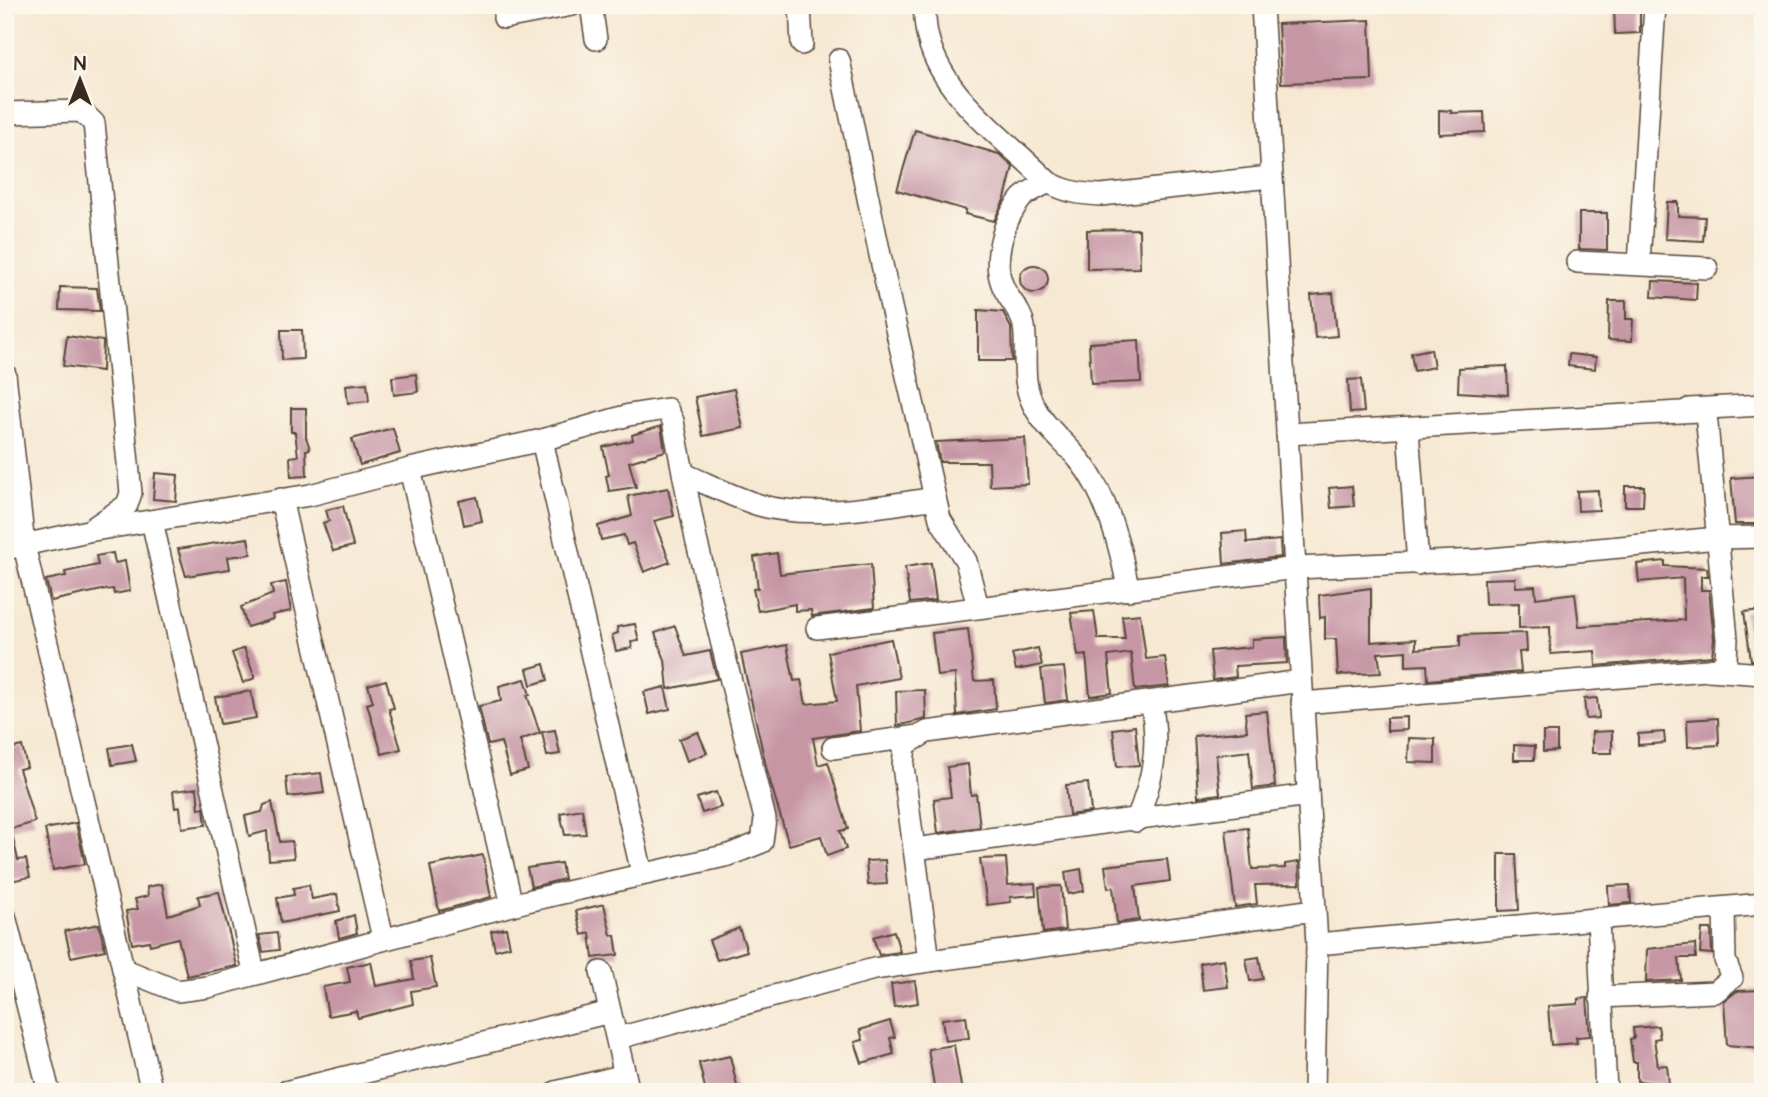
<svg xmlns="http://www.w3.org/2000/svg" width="1768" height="1097" font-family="'Architects Daughter',sans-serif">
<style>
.building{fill:#c696a5}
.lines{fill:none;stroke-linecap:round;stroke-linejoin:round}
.minor-casing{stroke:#574639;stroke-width:24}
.minor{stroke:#fff;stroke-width:21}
</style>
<rect width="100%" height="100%" fill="#fbf7ec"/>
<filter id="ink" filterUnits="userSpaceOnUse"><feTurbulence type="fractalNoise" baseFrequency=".0143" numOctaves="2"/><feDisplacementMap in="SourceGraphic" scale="14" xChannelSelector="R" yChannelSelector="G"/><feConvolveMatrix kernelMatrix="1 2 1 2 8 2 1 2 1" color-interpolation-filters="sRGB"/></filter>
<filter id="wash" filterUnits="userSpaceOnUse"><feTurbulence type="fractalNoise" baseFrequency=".00686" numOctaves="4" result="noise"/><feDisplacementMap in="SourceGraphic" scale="28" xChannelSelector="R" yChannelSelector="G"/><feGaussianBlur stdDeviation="1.57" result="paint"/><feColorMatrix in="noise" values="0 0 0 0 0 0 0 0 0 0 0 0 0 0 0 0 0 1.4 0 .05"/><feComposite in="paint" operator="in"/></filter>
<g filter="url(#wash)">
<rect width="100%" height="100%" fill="#f6e8d2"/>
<g id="blocks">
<g class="building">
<polygon points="1614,5 1640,5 1640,33 1615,34"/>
<polygon points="1370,20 1372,80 1281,83 1278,24"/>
<polygon points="1439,110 1452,111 1451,113 1484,112 1485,132 1439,134"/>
<polygon points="915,130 999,154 1013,167 1005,198 994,221 965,214 966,210 897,190"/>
<polygon points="1667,202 1678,202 1678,216 1705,217 1703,241 1665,239"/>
<polygon points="1579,213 1607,213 1607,250 1579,249"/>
<polygon points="1139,229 1140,268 1087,269 1087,230"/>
<circle cx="1034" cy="279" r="14"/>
<polygon points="1653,281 1697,283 1696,300 1652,297"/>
<polygon points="60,287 97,288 100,311 59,310"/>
<polygon points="1333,293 1337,336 1315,338 1311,295"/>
<polygon points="1609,301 1626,301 1626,319 1633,319 1632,341 1608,340"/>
<polygon points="978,310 1003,312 1011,328 1012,361 978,361"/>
<polygon points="281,330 302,330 303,359 282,360"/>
<polygon points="67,336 103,341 102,371 63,366"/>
<polygon points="1139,340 1141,382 1091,384 1089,343"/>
<polygon points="1431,349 1434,367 1414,371 1411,353"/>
<polygon points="1569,354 1596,357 1595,369 1568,366"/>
<polygon points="1507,366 1508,395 1458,392 1459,368"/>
<polygon points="416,374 418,392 394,395 392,377"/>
<polygon points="1361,379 1364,412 1350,413 1348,380"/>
<polygon points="367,383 369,401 348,403 346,385"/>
<polygon points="734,389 743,428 703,436 695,397"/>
<polygon points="291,408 306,408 306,437 310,449 306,450 307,476 291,477 290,457 298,456 295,432 291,432"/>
<polygon points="661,426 665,451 629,462 636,487 609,491 606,476 609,475 603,447 633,440 632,435"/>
<polygon points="393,428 400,453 360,465 352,439"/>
<polygon points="1025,438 1028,484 990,486 989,462 940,462 936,442"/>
<polygon points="155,473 178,475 176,501 153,499"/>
<polygon points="1763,476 1763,524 1735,524 1731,478"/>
<polygon points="1352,486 1354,506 1331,508 1329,488"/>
<polygon points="1625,486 1644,486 1643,506 1625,506"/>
<polygon points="668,488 674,516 654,521 670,562 644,572 633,543 627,545 624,535 601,540 598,526 632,516 628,496"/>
<polygon points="1598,490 1599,510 1578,511 1577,491"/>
<polygon points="477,497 482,521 464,525 459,501"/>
<polygon points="343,506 353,546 333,551 323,523 329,521 326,510"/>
<polygon points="1246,531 1247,543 1280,540 1281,557 1224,564 1222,533"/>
<polygon points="248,538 251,554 228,557 230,569 186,576 178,549"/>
<polygon points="113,553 115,563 125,561 130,591 114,594 113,589 102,590 51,601 46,580 66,576 65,572 98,565 96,556"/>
<polygon points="777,553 780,574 871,564 874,608 812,616 811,610 795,611 795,604 758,611 753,589 758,588 754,557"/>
<polygon points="1665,561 1665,566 1707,568 1708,576 1701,576 1701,590 1709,590 1714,639 1712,656 1596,666 1595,651 1551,654 1550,627 1519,628 1519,603 1485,604 1484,579 1515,578 1516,587 1535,586 1536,598 1575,593 1579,626 1684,620 1683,578 1639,582 1637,564"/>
<polygon points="931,563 936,600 910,603 905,567"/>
<polygon points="286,582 291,611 272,615 273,619 247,627 241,607 273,594 271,585"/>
<polygon points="1371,588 1371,642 1416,639 1416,649 1460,646 1460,635 1526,633 1527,651 1519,652 1521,672 1428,680 1427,665 1406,666 1406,651 1378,653 1381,673 1338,675 1336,639 1325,639 1325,617 1320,618 1319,595"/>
<polygon points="1763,610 1763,660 1751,660 1744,612"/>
<polygon points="1094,611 1098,639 1125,639 1122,616 1140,614 1146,659 1165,657 1169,686 1135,690 1131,653 1108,656 1112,693 1090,696 1086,655 1078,656 1071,613"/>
<polygon points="635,624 639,641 631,642 632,648 616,651 612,635 618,633 617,627"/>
<polygon points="675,626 686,656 710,651 717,679 668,689 665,660 655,633"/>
<polygon points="968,629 974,681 994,680 996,709 957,715 955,674 937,676 932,633"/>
<polygon points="1286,637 1287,663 1235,666 1236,677 1213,680 1210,651 1252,647 1252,639"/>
<polygon points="891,639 899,678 856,686 860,731 813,738 818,765 828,762 848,829 840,831 846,849 827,856 821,836 789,845 767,771 741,654 787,645 794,681 801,680 806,704 837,701 828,652"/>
<polygon points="244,648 255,678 243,683 232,653"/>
<polygon points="1038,648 1042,665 1016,670 1012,654"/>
<polygon points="544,664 548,680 531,685 527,669"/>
<polygon points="1064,667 1068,700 1045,703 1041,669"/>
<polygon points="525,679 530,695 527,695 540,733 520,740 528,770 510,775 501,742 488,745 479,706 501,701 499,686"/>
<polygon points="386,680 394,708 389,709 401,749 382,754 367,704 373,702 368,685"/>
<polygon points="665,687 670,709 649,714 644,692"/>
<polygon points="925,690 926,719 897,726 896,691"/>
<polygon points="251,691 256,718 220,724 215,697"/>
<polygon points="1597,698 1599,718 1586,719 1584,699"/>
<polygon points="1267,711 1275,786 1253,789 1249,751 1216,755 1220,794 1198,797 1194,736 1247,731 1245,713"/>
<polygon points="1407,717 1407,730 1387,731 1387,718"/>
<polygon points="1718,718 1719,745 1688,747 1687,720"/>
<polygon points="1135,726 1139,765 1117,767 1113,729"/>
<polygon points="555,730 560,754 547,756 542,732"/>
<polygon points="1612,731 1612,753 1592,753 1592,732"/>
<polygon points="698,732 707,753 687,761 679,739"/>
<polygon points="1543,732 1557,732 1557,751 1543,752"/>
<polygon points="1664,732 1665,743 1638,745 1638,734"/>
<polygon points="1409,738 1435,739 1435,763 1408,762"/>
<polygon points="132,744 136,761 112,765 109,748"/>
<polygon points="1514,745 1535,746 1534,760 1514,760"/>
<polygon points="22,746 27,767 19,769 35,822 11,829 18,860 26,859 30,877 5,882 5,750"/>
<polygon points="968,764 971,795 976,794 980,827 938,833 934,799 951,797 947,767"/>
<polygon points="321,773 324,793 288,797 286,777"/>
<polygon points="1088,783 1091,812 1069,815 1066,785"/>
<polygon points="197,788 199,809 204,808 206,825 182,828 180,807 175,808 173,791"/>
<polygon points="716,792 721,807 702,813 697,798"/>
<polygon points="272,802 280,842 292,841 294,858 269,860 267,831 249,836 245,816 262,812 264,805"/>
<polygon points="582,809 586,834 565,835 560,813"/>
<polygon points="76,823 85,864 53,870 45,829"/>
<polygon points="1248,828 1252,869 1285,868 1285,864 1299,862 1300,884 1255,885 1257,904 1235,907 1226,830"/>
<polygon points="1499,854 1516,854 1519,910 1499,911"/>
<polygon points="483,855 491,897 439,911 430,866"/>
<polygon points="1006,858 1008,885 1035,883 1036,895 1010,897 1011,902 987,905 980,859"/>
<polygon points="1167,859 1170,881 1135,886 1139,920 1117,923 1113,887 1108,888 1105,866"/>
<polygon points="885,860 887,884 868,885 866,861"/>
<polygon points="561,863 564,879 531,887 527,868"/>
<polygon points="1081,869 1084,891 1068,894 1065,872"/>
<polygon points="162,884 168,915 200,905 198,896 219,892 237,966 187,976 178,938 150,945 149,941 132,944 126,911 138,909 135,899 148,896 147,887"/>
<polygon points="309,885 312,899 337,894 340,911 281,923 277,898 294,895 293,888"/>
<polygon points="1630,885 1631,903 1609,905 1608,886"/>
<polygon points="1061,886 1065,930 1043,933 1039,887"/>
<polygon points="604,904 611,935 615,935 618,955 593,958 590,933 582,935 576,911"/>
<polygon points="354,915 357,933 339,938 336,921"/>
<polygon points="99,924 105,950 71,957 65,931"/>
<polygon points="506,928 510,946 495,950 491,931"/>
<polygon points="739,928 747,951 717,960 709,940"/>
<polygon points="1702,929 1711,929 1712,954 1700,953"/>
<polygon points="894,931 900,952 879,955 873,937"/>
<polygon points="277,933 279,950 263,952 259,935"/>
<polygon points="1695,944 1696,958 1679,958 1681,980 1646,982 1647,949"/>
<polygon points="1259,957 1263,979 1250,981 1246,959"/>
<polygon points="430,958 436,987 411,991 413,1004 358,1018 356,1011 328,1016 323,987 350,982 347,967 371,962 376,986 414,979 411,961"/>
<polygon points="1224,959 1228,987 1203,990 1200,963"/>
<polygon points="915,981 918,1003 894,1007 891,984"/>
<polygon points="1761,990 1761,1048 1727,1045 1724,1001 1737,991"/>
<polygon points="1587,998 1590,1036 1576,1037 1577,1043 1551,1045 1548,1006 1578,1004 1578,999"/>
<polygon points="966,1016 969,1038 945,1041 942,1019"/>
<polygon points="890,1021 895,1037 890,1038 894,1054 862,1063 855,1042 863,1040 860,1030"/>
<polygon points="1658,1026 1660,1038 1654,1039 1658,1066 1667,1065 1669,1084 1637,1081 1637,1062 1633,1062 1630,1039 1634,1038 1633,1028"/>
<polygon points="954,1045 962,1092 935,1092 928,1049"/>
<polygon points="730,1056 738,1090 706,1092 699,1063"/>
</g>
</g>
</g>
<g filter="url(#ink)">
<use href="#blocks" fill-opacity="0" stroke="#574639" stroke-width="2"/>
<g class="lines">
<g class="minor-casing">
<g id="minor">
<polyline points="591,5 596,39"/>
<polyline points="800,5 802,44"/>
<path d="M924,5C925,16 925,27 928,38C943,98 1007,140 1048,182C1066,192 1081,194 1101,195L1270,177"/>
<polyline points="1262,5 1317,944 1314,1092"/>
<polyline points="504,18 572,5"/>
<polyline points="839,60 891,307 940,519 966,561 978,607"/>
<polyline points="5,113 81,111 94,123 131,493 127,505 93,528"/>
<path d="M1048,182C1040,187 1027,192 1021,199C1004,219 992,259 1002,284C1007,299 1021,309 1024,326C1028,352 1020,379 1033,404C1044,427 1065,442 1080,461C1106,493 1122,550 1128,590"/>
<polyline points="1577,262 1707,268"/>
<polyline points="1639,264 1655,5"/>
<polyline points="5,374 24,545 152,1092"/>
<polyline points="1689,409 1763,405"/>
<polyline points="1408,429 1418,564"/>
<polyline points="1287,434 1698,411 1706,416 1707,424 1727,639 1726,660 1718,668 1707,670 1302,703"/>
<polyline points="542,440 642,873"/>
<polyline points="410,469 512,905"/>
<path d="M684,474C708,484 733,497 759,505C810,520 883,506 935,498"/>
<polyline points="281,499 383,938"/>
<polyline points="152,521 254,972"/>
<polyline points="5,549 88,531 310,495 410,469 542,440 629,415 667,409 673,421 696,539 765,819 762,842 729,855 527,901 208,987 177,991 123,969"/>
<polyline points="817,628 1296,568 1479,560 1718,538 1763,537"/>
<polyline points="1709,670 1763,674"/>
<polyline points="1301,681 927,732 905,745 903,766 929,961 1315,910"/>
<polyline points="833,748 918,736"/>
<path d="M1136,821C1153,780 1160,747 1151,703"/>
<polyline points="915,849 1308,795"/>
<polyline points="5,916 49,1092"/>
<polyline points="1598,918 1606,1092"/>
<polyline points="1317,944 1763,904"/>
<polyline points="601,972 629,1092"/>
<polyline points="1600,997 1715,992 1732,978 1725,960 1724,908"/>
<polyline points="618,1038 874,969 929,961"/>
<polyline points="285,1092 610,1012"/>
<polyline points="556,1092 625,1075"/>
</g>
</g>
<use href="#minor" class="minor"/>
</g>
</g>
<rect width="1768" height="1097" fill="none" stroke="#fbf7ec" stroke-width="28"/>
<g transform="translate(80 80)" stroke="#fbf7ec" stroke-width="5" paint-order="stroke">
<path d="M0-5L12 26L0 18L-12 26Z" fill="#3b2a1e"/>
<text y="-10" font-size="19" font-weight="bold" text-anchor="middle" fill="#3b2a1e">N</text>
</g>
</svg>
